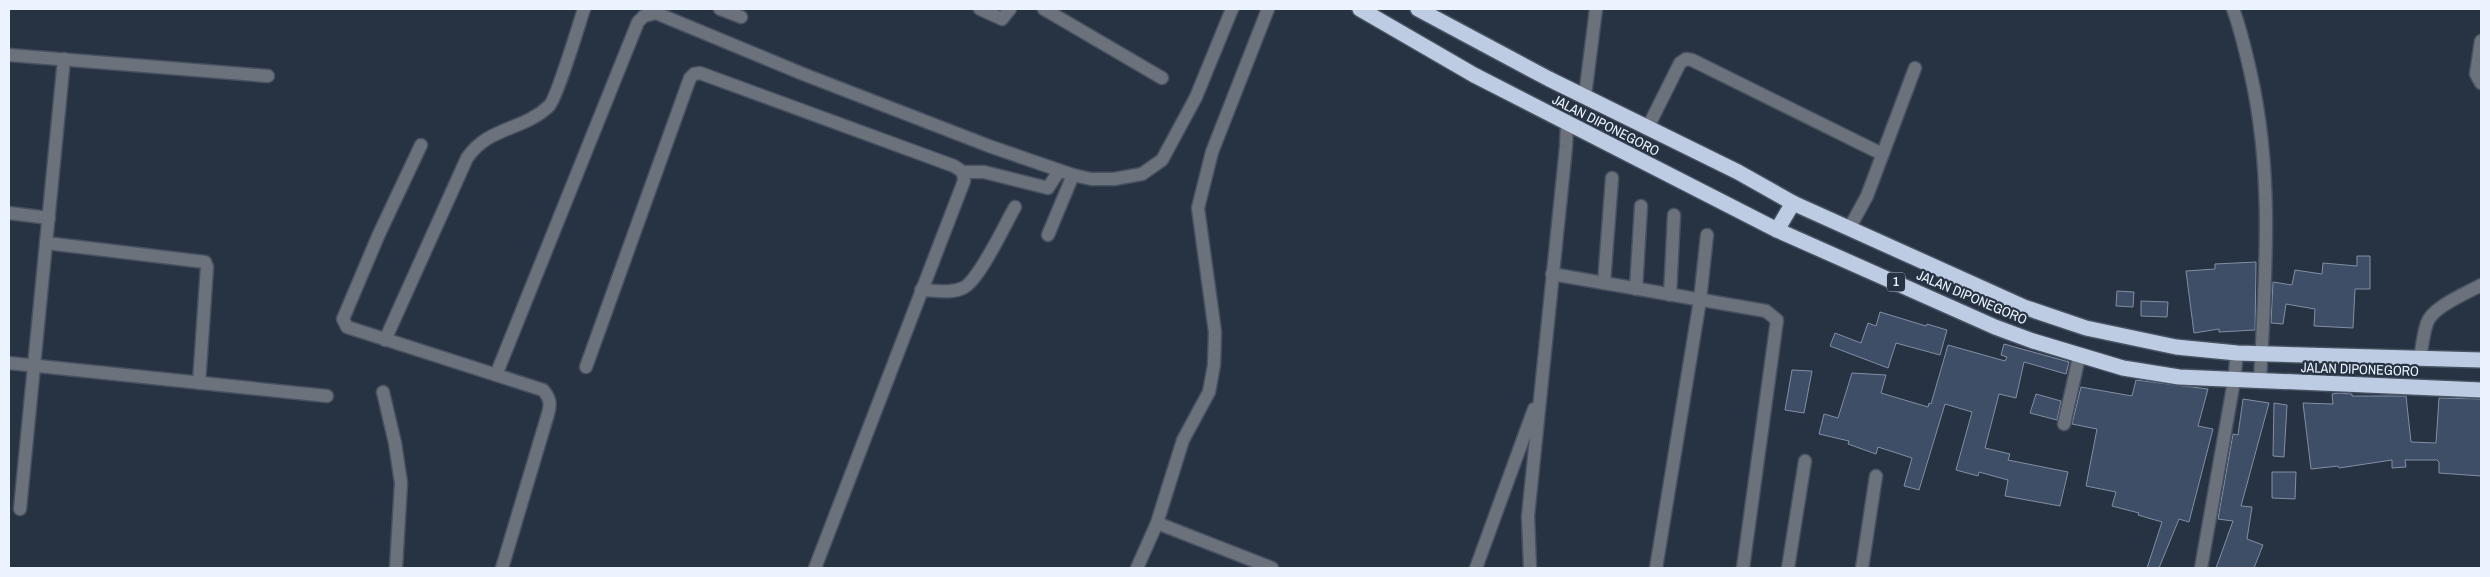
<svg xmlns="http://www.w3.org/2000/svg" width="2490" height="577" font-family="'Archivo Narrow',sans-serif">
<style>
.building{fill:#3e4e66;stroke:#818fa4}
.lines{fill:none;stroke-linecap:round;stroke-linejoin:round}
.minor-casing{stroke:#465161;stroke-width:15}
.highway-casing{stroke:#465161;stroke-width:18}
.minor{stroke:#6c727b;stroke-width:12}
.highway{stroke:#bdcce2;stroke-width:15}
.labels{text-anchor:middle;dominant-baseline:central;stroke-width:4.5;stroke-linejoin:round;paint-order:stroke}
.shield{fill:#273243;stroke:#b0b9c7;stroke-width:1}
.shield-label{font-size:12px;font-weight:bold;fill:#ebf3ff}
.street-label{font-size:14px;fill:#ebf3ff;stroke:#273243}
</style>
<rect width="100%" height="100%" fill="#273243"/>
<g class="building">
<polygon points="2357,256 2370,256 2370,289 2355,289 2353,328 2314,326 2315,309 2286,304 2283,324 2271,323 2273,282 2292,285 2295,270 2322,274 2323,263 2357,266"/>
<polygon points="2256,262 2255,330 2219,332 2219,329 2194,333 2186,271 2215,269 2215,264"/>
<polygon points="2117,291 2134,292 2133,307 2116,306"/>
<polygon points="2141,301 2168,302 2167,317 2141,316"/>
<polygon points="1880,312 1926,326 1927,324 1947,330 1940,355 1896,343 1888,368 1830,346 1835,333 1861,343 1868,323 1876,326"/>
<polygon points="2004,344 2069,362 2066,374 2024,362 2016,398 1999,394 1985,448 2010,454 2008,460 2068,472 2060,506 2005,496 2008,480 1979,472 1978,476 1956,470 1972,412 1945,404 1919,490 1904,486 1912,458 1878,447 1876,454 1848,444 1849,441 1819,434 1824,414 1838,418 1852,373 1886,375 1881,393 1928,407 1929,403 1931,404 1948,345 2005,361 2007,357 2001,355"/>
<polygon points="1792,370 1812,371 1804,413 1785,410"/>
<polygon points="2136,380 2208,389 2198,426 2213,429 2189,522 2179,519 2159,568 2147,568 2162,522 2138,515 2139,513 2112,506 2116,492 2086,486 2097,429 2072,424 2081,387 2132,396"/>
<polygon points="2339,393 2352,394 2352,396 2406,396 2411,442 2436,443 2439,398 2481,399 2481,476 2439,473 2439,462 2437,460 2405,460 2406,467 2392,468 2392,460 2339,468 2338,466 2311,469 2303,403 2333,404 2332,394"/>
<polygon points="2036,394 2061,401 2057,420 2030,413"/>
<polygon points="2243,399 2269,403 2241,506 2252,507 2247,539 2263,545 2254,568 2216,568 2233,521 2218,519 2233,434 2238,435"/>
<polygon points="2274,403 2287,405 2284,457 2273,456"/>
<polygon points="2272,472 2296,472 2295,499 2272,498"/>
</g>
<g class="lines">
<g class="minor-casing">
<g id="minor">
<polyline points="720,9 741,17"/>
<polyline points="980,9 1002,19 1010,9"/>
<polyline points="1044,9 1162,78"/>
<path d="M2233,9C2241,30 2246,53 2251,75C2274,177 2265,279 2260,382"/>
<polyline points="2481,41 2476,74 2481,83"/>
<polyline points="9,55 268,76"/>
<polyline points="1585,96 1596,9"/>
<polyline points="1647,129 1680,63 1686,59 1692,60 1882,154"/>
<path d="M421,145L379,234L343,319L347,327L543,390C550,398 551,404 548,414L502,568"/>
<polyline points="9,213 49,218"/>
<polyline points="1850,227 1867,196 1915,68"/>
<polyline points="1048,235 1073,175"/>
<polyline points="46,243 205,262 207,267 199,383"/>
<polyline points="1552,274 1766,311 1777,320 1743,568"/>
<polyline points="1604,283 1612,178"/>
<polyline points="1636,289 1641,206"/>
<path d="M921,290C934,290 950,294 963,288C979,281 1005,224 1015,207"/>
<polyline points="1670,295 1674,215"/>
<path d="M385,340L467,158C489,126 523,131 549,106C557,98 579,24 584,9"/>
<path d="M2420,359C2422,347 2423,335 2427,323C2432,307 2467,293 2481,285"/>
<polyline points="9,363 327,396"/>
<polyline points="586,367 690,78 694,74 700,73 954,166 963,172 984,172 1048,188 1059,171"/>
<polyline points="496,375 638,22 644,16 656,13 803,74 989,146 1073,175 1091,179 1114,179 1142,174 1162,160 1196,97 1232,9"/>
<polyline points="383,392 395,443 401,483 396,568"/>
<polyline points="2064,424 2079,357"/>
<polyline points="20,509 64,59"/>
<polyline points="1157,523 1272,568"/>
<polyline points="815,568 964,181 963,172"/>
<polyline points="1137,568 1157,523 1183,440 1209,392 1214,365 1215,332 1198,208 1212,152 1268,9"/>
<polyline points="1476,568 1534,409"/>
<polyline points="1530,568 1528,516 1566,147 1567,124"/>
<polyline points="1656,568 1700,300 1707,235"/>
<polyline points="1788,568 1805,461"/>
<polyline points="1862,568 1876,476"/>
<polyline points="2201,568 2234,381 2237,353"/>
</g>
</g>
<g class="highway-casing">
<g id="highway">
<polyline points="1360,9 1474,75 1777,230 1995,327 2033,341 2123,368 2179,377 2481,390"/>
<polyline points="1418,9 1549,79 1738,172 1793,203 2024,307 2086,328 2176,347 2237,353 2481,360"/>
<polyline points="1777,230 1793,203"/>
</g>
</g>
<use href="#minor" class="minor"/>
<use href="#highway" class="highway"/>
</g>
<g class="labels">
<rect class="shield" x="1887" y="272.5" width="18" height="19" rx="4"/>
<g class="shield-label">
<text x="1896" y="282">1</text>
</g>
<g class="street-label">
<text transform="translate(1606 125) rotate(27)">JALAN DIPONEGORO</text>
<text transform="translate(1972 297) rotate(23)">JALAN DIPONEGORO</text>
<text transform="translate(2360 369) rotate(2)">JALAN DIPONEGORO</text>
</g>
</g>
<rect width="2490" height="577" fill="none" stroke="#ebf3ff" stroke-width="20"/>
</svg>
